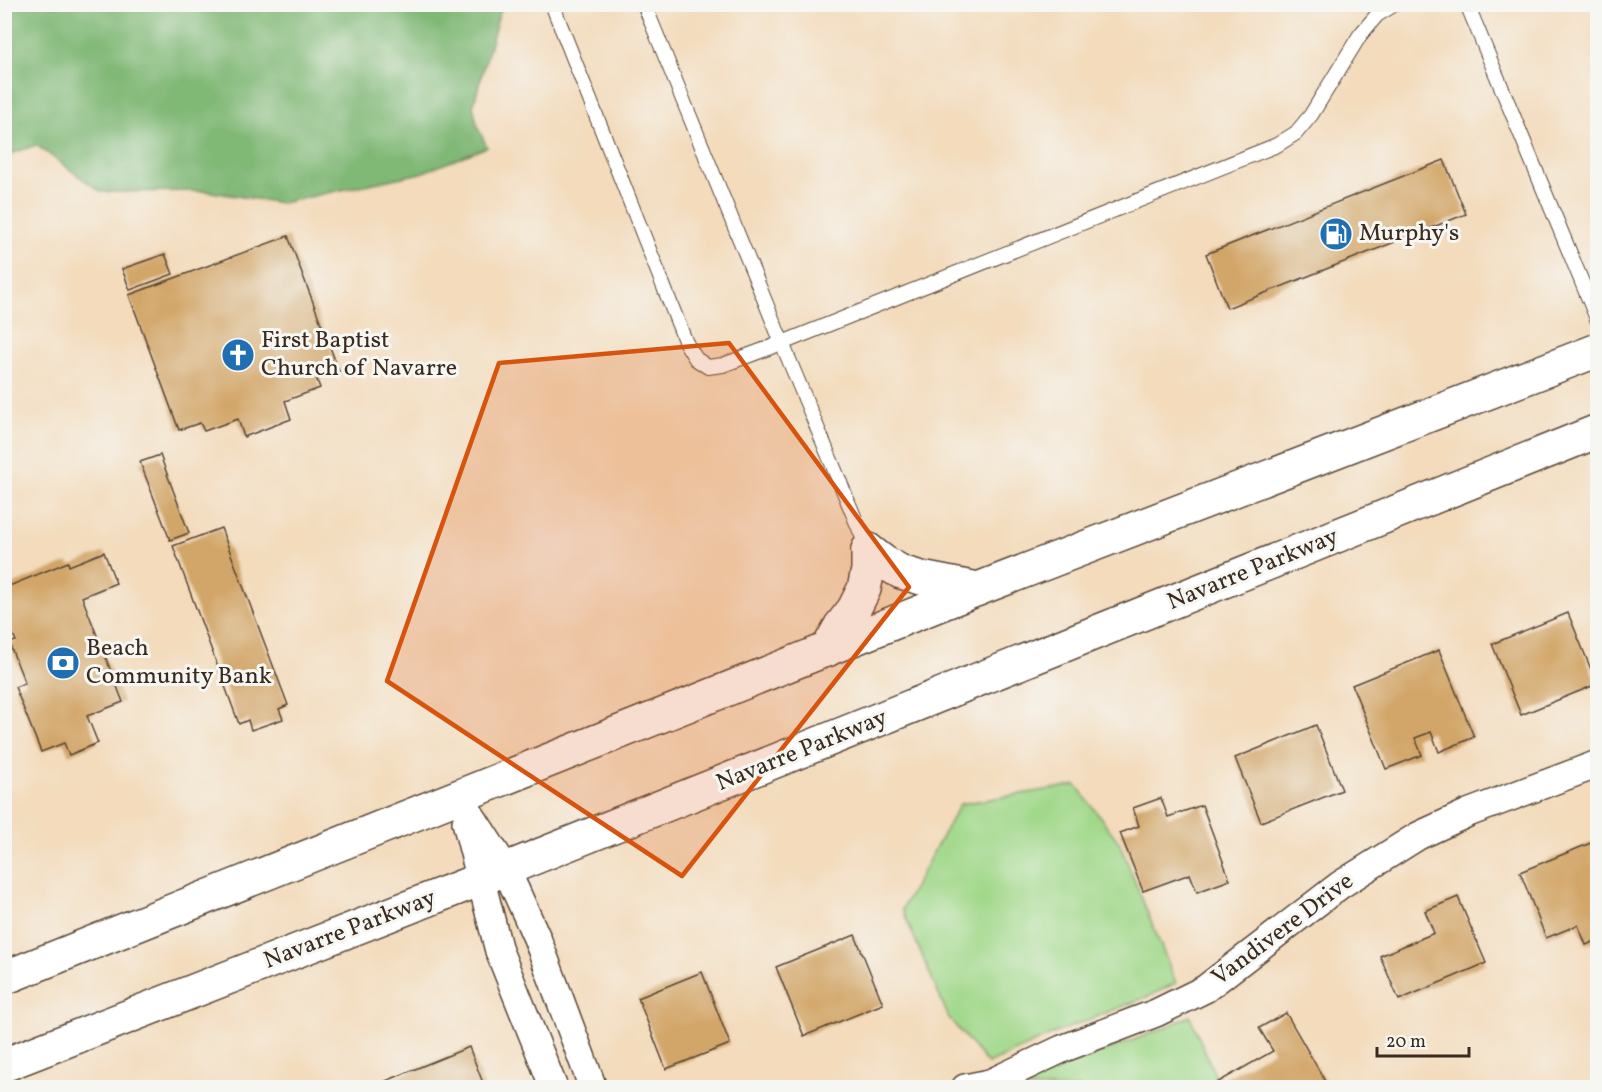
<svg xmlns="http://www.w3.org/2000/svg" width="1602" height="1092" font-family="Vollkorn,serif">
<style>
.green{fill:#a1d88a;stroke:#6e8154;stroke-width:1.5}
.forest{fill:#80b876;stroke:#5e714a;stroke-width:1.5}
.building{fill:#d2a568}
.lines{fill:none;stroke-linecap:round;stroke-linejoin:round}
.service-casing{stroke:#574536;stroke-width:16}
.minor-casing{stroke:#574536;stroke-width:30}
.trunk-casing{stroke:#574536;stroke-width:36}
.service{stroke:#fff;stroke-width:14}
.minor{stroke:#fff;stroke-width:27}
.trunk{stroke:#fff;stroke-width:33}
.marked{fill:#d7540e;fill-opacity:0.2;stroke:#d7540e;stroke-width:4.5;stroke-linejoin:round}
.labels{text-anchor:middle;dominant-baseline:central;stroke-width:6;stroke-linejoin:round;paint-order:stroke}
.poi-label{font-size:24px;fill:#3b2a1e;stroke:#f6f6f2;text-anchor:start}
.street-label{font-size:24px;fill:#3b2a1e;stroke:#f6f6f2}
</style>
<rect width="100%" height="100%" fill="#f6f6f2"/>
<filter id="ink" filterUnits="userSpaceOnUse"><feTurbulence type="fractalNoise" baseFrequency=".0167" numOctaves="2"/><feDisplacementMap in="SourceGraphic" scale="12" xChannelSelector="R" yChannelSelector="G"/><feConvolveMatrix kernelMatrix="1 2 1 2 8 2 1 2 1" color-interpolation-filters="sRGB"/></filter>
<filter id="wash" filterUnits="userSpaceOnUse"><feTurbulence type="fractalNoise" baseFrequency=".008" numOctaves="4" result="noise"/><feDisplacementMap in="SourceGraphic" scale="24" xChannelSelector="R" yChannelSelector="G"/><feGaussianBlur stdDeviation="1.35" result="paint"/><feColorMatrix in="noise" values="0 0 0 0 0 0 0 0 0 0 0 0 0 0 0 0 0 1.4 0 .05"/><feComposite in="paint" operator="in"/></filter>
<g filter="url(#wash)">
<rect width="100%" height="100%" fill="#f3dbbc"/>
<g class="green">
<polygon points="1076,785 1119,842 1176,983 1149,996 1055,1033 988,1064 949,1018 902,909 960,804"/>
<polygon points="1190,1016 1220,1087 1021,1088 1069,1065 1162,1029"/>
</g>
<polygon class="forest" points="4,5 504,5 499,14 473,106 478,128 487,147 421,173 281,203 205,191 101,192 36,145 5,156"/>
<g id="blocks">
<g class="building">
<polygon points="1444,160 1466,214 1227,308 1206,254"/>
<polygon points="288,236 339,371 317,380 320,388 285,401 291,419 244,437 238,419 204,431 200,423 179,430 129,295"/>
<polygon points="165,254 173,274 130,290 122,269"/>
<polygon points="160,455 189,533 170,540 140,462"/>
<polygon points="221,528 288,705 279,709 283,719 251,730 248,720 239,724 173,546"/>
<polygon points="104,552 116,583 82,597 123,702 87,716 98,743 69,755 64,743 41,752 15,687 25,683 9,643 16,641 4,614 4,588 68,562 69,566"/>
<polygon points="1568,613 1597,684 1521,715 1492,644"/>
<polygon points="1439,650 1474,737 1439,752 1431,732 1415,738 1422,755 1386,769 1352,685"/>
<polygon points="1316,725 1342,790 1261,822 1235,758"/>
<polygon points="1161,798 1168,817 1202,805 1230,880 1197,892 1190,874 1143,891 1120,833 1139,826 1133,808"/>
<polygon points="1593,842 1598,853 1598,940 1586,945 1578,925 1546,938 1520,872"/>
<polygon points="1458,897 1486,963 1399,1000 1380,956 1434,933 1425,911"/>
<polygon points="855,935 883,1004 804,1036 776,967"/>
<polygon points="702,972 730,1044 666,1069 638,998"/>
<polygon points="1286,1013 1329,1088 1208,1088 1273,1051 1259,1028"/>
<polygon points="469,1047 485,1088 383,1088 381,1083"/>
</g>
</g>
</g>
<g filter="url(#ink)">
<use href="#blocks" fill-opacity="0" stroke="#574536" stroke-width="1.5"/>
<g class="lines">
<g class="service-casing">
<g id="service">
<polyline points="552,4 686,343 696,359 708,367 723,365 782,343 868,550"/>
<polyline points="644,4 782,343 1277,145 1296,133 1311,115 1360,35 1377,15 1395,4"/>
<polyline points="1467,4 1598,321"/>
</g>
</g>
<g class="minor-casing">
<g id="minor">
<polyline points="459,797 506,869 537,938 593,1088"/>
<polyline points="466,822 499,951 554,1088"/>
<polyline points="965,1088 990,1083 1062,1049 1156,1013 1205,989 1340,885 1418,836 1468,813 1598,764"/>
</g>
</g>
<g class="trunk-casing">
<g id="trunk">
<polyline points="868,550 885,563 901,572 921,578 978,589"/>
<polyline points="827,650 840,627 854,609 864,589 868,570 868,550"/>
<polyline points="4,978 978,589 1598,350"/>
<polyline points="4,1065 481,879 1598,431"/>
</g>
</g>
<use href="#service" class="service"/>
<use href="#minor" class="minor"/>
<use href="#trunk" class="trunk"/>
</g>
</g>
<path class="marked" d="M729,343L909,587L682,876L387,681L499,363Z"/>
<defs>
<g id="fuel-disc" transform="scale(1.725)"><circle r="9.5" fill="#1f6fb2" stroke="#f6f6f2"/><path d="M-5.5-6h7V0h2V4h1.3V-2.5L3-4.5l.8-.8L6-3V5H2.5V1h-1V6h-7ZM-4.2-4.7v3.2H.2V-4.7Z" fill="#fff"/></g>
<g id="church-disc" transform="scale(1.725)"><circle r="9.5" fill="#1f6fb2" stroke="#f6f6f2"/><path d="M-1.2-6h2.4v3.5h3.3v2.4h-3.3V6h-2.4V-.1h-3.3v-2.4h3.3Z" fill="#fff"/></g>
<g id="bank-disc" transform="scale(1.725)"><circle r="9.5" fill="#1f6fb2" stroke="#f6f6f2"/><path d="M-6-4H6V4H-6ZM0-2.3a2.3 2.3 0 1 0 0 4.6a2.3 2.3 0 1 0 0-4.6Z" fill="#fff"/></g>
</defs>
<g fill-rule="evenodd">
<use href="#fuel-disc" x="1336" y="234"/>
<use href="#church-disc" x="238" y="355"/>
<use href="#bank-disc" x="63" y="663"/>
</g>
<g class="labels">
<g class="poi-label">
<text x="1359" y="234">Murphy's</text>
<text x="261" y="341">First Baptist<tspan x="261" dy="28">Church of Navarre</tspan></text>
<text x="86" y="649">Beach<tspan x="86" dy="28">Community Bank</tspan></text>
</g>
<g class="street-label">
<text transform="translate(1253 570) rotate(-22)">Navarre Parkway</text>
<text transform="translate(802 751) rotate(-22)">Navarre Parkway</text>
<text transform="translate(350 930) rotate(-21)">Navarre Parkway</text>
<text transform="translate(1283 930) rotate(-37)">Vandivere Drive</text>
</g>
</g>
<rect width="1602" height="1092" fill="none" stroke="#f6f6f2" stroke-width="24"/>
<path d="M1377 1047v9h92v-9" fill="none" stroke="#3b2a1e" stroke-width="3"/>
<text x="1386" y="1047" font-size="18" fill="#3b2a1e" stroke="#f6f6f2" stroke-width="4.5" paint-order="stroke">20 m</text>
</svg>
